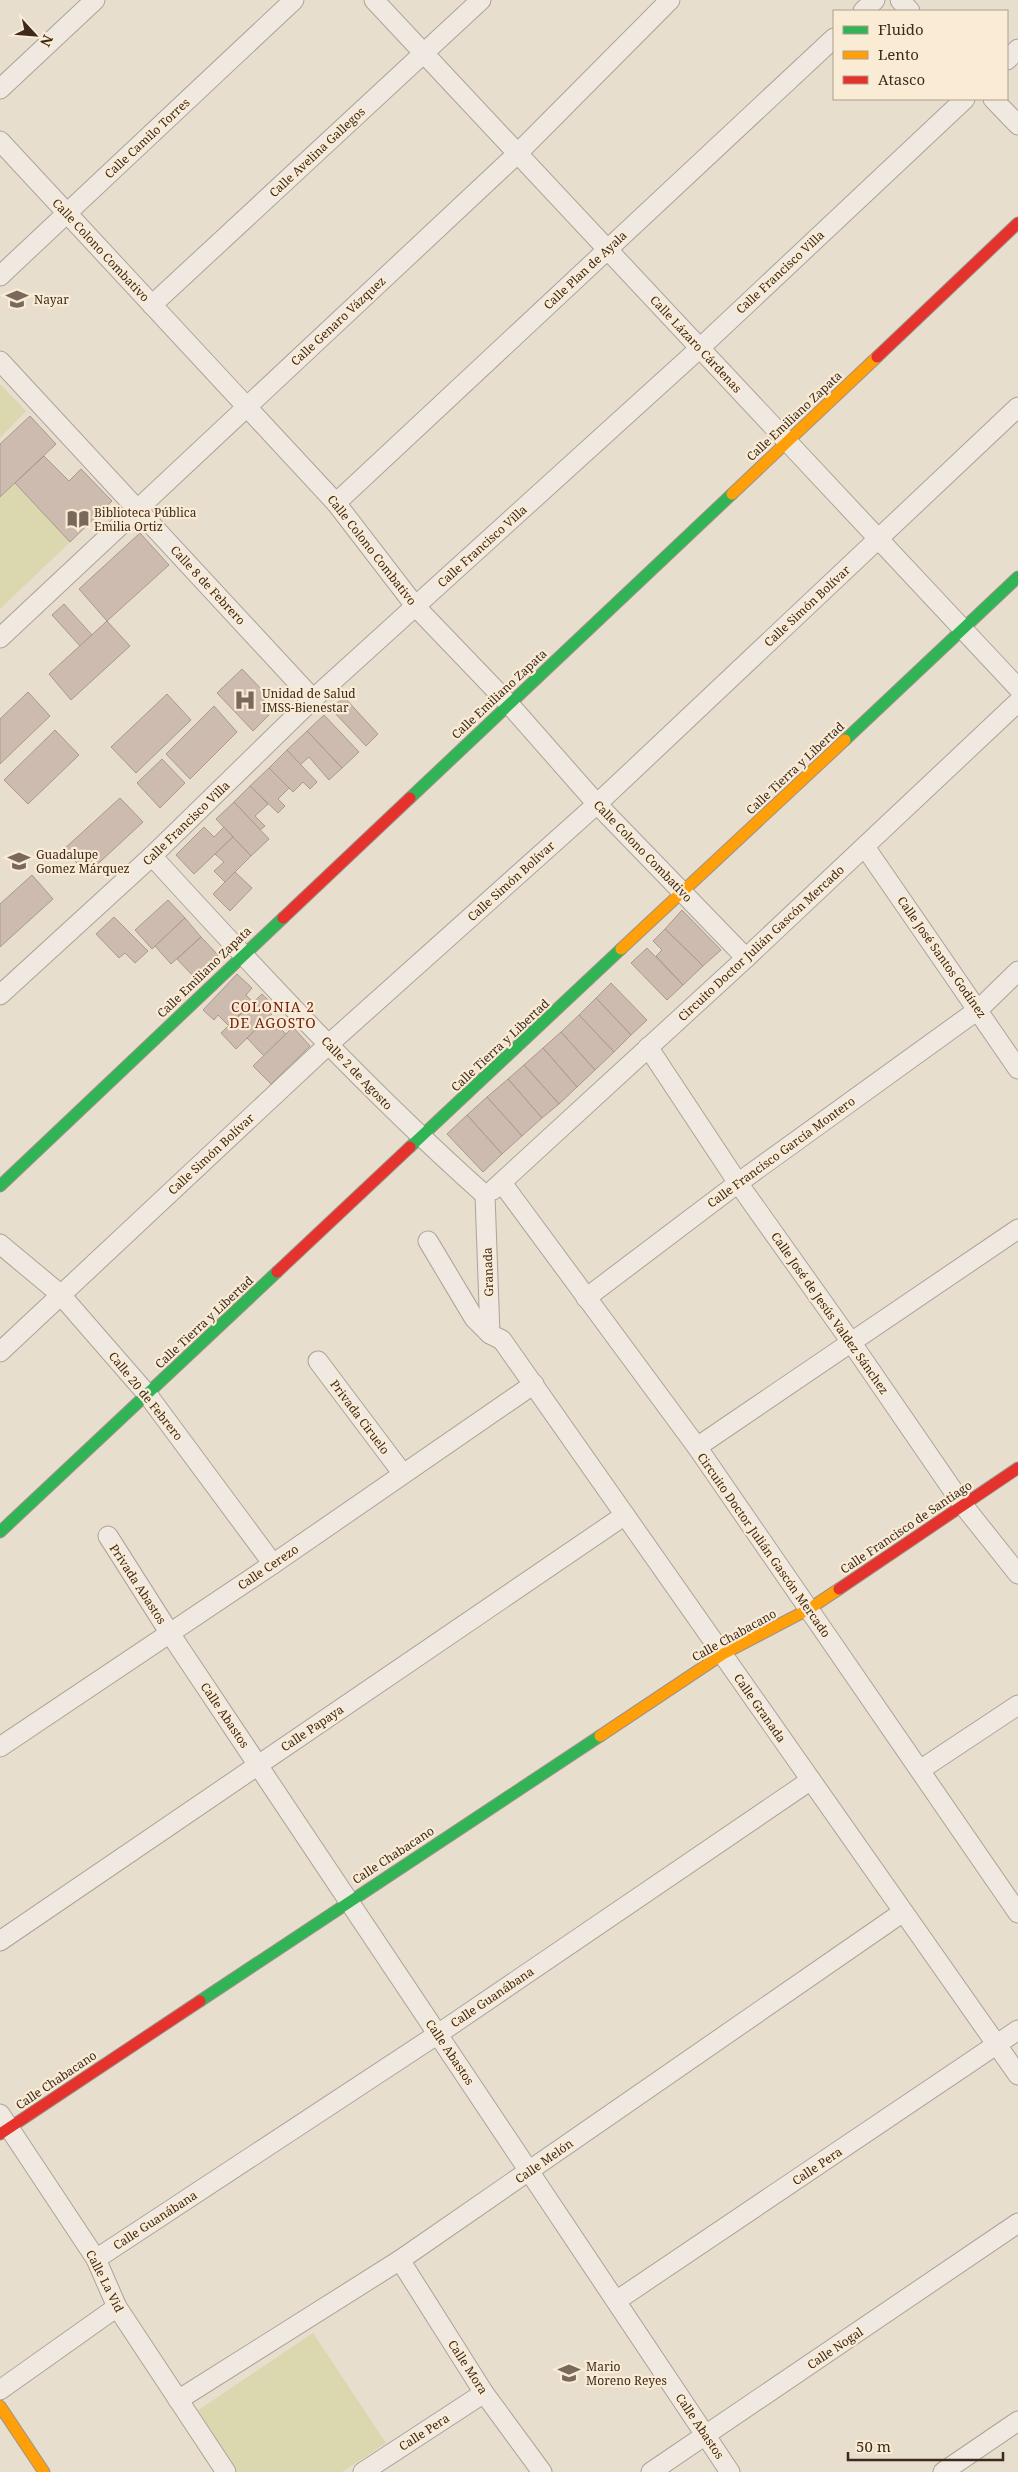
<svg xmlns="http://www.w3.org/2000/svg" width="1018" height="2472" font-family="'Noto Serif',serif">
<style>
.green{fill:#dbd7af}
.building{fill:#ccbbae;stroke:#a9998d}
.lines{fill:none;stroke-linecap:round;stroke-linejoin:round}
.street-casing{stroke:#ada397;stroke-width:21}
.fast-casing{stroke:#9d9287;stroke-width:13}
.slow-casing{stroke:#9d9287;stroke-width:13}
.jam-casing{stroke:#9d9287;stroke-width:13}
.street{stroke:#efe9e1;stroke-width:19}
.fast{stroke:#30b455;stroke-width:11}
.slow{stroke:#ff9f0a;stroke-width:11}
.jam{stroke:#e5322d;stroke-width:11}
.labels{text-anchor:middle;dominant-baseline:central;stroke-width:4.5;stroke-linejoin:round;paint-order:stroke}
.street-label{font-size:12px;fill:#3e2a1d;stroke:#f9ebd4}
.poi-label{font-size:12px;fill:#3e2a1d;stroke:#f9ebd4;text-anchor:start}
.neighbourhood-label{font-size:14px;letter-spacing:1px;fill:#6f2218;stroke:#f9ebd4}
</style>
<rect width="100%" height="100%" fill="#e8dece"/>
<g class="green">
<polygon points="0,384 26,411 0,438"/>
<polygon points="15,483 70,542 0,609 0,497"/>
<polygon points="313,2333 386,2443 342,2472 237,2472 197,2411"/>
</g>
<g class="building">
<polygon points="30,416 56,444 0,497 0,444"/>
<polygon points="44,456 69,481 81,469 112,501 70,542 15,483"/>
<polygon points="140,533 169,565 107,621 79,589"/>
<polygon points="64,604 92,635 80,646 52,615"/>
<polygon points="107,621 130,646 71,700 49,674"/>
<polygon points="242,669 268,696 260,704 269,715 253,731 217,693"/>
<polygon points="28,692 50,716 0,764 0,719"/>
<polygon points="167,694 191,720 136,773 111,747"/>
<polygon points="344,697 378,734 366,746 331,709"/>
<polygon points="214,706 237,732 190,779 166,754"/>
<polygon points="324,715 359,752 342,768 307,731"/>
<polygon points="55,730 79,755 28,804 4,780"/>
<polygon points="307,731 342,768 329,780 309,757 300,765 287,750"/>
<polygon points="287,750 317,782 310,789 303,782 293,792 269,768"/>
<polygon points="162,759 185,783 160,808 137,783"/>
<polygon points="269,768 289,788 278,799 285,806 278,813 250,786"/>
<polygon points="250,786 268,804 255,816 265,826 260,830 234,802"/>
<polygon points="120,798 143,822 87,874 64,849"/>
<polygon points="234,802 269,839 251,856 216,819"/>
<polygon points="204,827 214,837 224,827 233,837 194,874 176,855"/>
<polygon points="233,837 251,856 225,882 214,871 224,862 215,854"/>
<polygon points="235,872 252,888 230,911 213,894"/>
<polygon points="32,875 53,899 0,947 0,904"/>
<polygon points="168,900 185,918 152,949 135,930"/>
<polygon points="682,910 721,950 703,966 665,929"/>
<polygon points="114,917 148,951 135,963 125,953 119,958 96,934"/>
<polygon points="185,918 201,937 171,964 155,946"/>
<polygon points="665,929 703,966 683,985 656,956 662,950 653,941"/>
<polygon points="201,937 218,955 194,977 177,959"/>
<polygon points="647,948 683,985 667,1000 631,963"/>
<polygon points="237,974 252,988 246,995 253,1002 228,1025 218,1015 214,1020 203,1010"/>
<polygon points="611,983 647,1020 631,1035 596,998"/>
<polygon points="262,994 277,1009 236,1049 221,1033"/>
<polygon points="596,998 631,1035 614,1052 579,1015"/>
<polygon points="579,1015 614,1052 595,1070 561,1032"/>
<polygon points="269,1017 286,1034 264,1056 247,1038"/>
<polygon points="293,1027 310,1046 271,1084 253,1066"/>
<polygon points="561,1032 595,1070 577,1087 543,1048"/>
<polygon points="543,1048 577,1087 559,1104 524,1065"/>
<polygon points="524,1065 559,1104 542,1118 508,1079"/>
<polygon points="508,1079 542,1118 522,1136 487,1097"/>
<polygon points="487,1097 522,1136 502,1154 467,1115"/>
<polygon points="467,1115 502,1154 483,1172 447,1134"/>
</g>
<g class="lines">
<g class="street-casing">
<g id="street">
<polyline points="374,0 1018,688"/>
<polyline points="900,0 910,11"/>
<polyline points="863,11 875,0"/>
<polyline points="1007,60 1018,49"/>
<polyline points="0,89 95,0"/>
<polyline points="993,99 1018,125"/>
<polyline points="0,141 336,503 416,607 509,704 597,804 746,958"/>
<polyline points="0,276 294,0"/>
<polyline points="152,305 481,0"/>
<polyline points="0,361 313,699"/>
<polyline points="336,503 834,38"/>
<polyline points="0,638 517,154 670,0"/>
<polyline points="865,847 1018,1069"/>
<path d="M152,856C259,973 367,1090 485,1195"/>
<polyline points="0,995 152,856 313,699 700,348 965,99"/>
<polyline points="648,1047 738,1183 851,1342 963,1505 1018,1574"/>
<polyline points="502,1183 697,1447 1018,1913"/>
<polyline points="493,1190 746,958 1018,702"/>
<polyline points="485,1195 490,1334 502,1340 1018,2075"/>
<polyline points="428,1241 474,1318 490,1334"/>
<polyline points="0,1244 60,1294 147,1394 273,1564"/>
<polyline points="586,1298 738,1183 979,1009 1018,971"/>
<polyline points="0,1352 329,1044 597,804 1018,407"/>
<polyline points="318,1361 403,1474"/>
<polyline points="697,1447 1018,1229"/>
<polyline points="108,1536 169,1632 730,2472"/>
<polyline points="0,1747 273,1564 534,1384"/>
<polyline points="920,1770 1018,1705"/>
<polyline points="0,1941 625,1515"/>
<polyline points="0,2114 96,2259 117,2307 226,2472"/>
<polyline points="96,2259 438,2034 811,1780"/>
<polyline points="400,2260 484,2393 542,2472"/>
<polyline points="616,2301 1018,2030"/>
<polyline points="0,2390 117,2307"/>
<polyline points="178,2400 400,2260 903,1912"/>
<polyline points="363,2472 484,2393"/>
<polyline points="651,2472 1018,2223"/>
<polyline points="943,2472 1018,2421"/>
</g>
</g>
<g class="fast-casing">
<g id="fast">
<polyline points="845,740 1018,577"/>
<polyline points="410,798 732,494"/>
<polyline points="410,1147 621,949"/>
<polyline points="0,1186 283,918"/>
<polyline points="0,1532 277,1272"/>
<polyline points="200,2001 600,1736"/>
</g>
</g>
<g class="slow-casing">
<g id="slow">
<polyline points="732,494 877,357"/>
<polyline points="621,949 845,740"/>
<polyline points="600,1736 723,1654 809,1609 839,1589"/>
<polyline points="0,2406 44,2472"/>
</g>
</g>
<g class="jam-casing">
<g id="jam">
<polyline points="877,357 1018,223"/>
<polyline points="283,918 410,798"/>
<polyline points="277,1272 410,1147"/>
<polyline points="839,1589 1018,1468"/>
<polyline points="0,2134 200,2001"/>
</g>
</g>
<use href="#street" class="street"/>
<use href="#fast" class="fast"/>
<use href="#slow" class="slow"/>
<use href="#jam" class="jam"/>
</g>
<defs>
<g id="school-bare" transform="scale(1.725)"><path d="M0-5L7-2L0 1L-7-2ZM-4 1L0 2.5L4 1V4Q0 6-4 4Z" fill="#7a695b" stroke="#f9ebd4" stroke-width="2.5" paint-order="stroke"/></g>
<g id="library-bare" transform="scale(1.725)"><path d="M-6-4Q-3-5.5-.7-3.5V5Q-3 3-6 4ZM6-4Q3-5.5 .7-3.5V5Q3 3 6 4Z" fill="#7a695b" stroke="#f9ebd4" stroke-width="2.5" paint-order="stroke"/></g>
<g id="hospital-bare" transform="scale(1.725)"><path d="M-5-5h3v3.5h4V-5h3V5h-3V1.5h-4V5h-3Z" fill="#7a695b" stroke="#f9ebd4" stroke-width="2.5" paint-order="stroke"/></g>
</defs>
<g fill-rule="evenodd">
<use href="#school-bare" x="17" y="299"/>
<use href="#library-bare" x="78" y="519"/>
<use href="#hospital-bare" x="245" y="700"/>
<use href="#school-bare" x="19" y="861"/>
<use href="#school-bare" x="569" y="2373"/>
</g>
<g class="labels">
<g class="street-label">
<text transform="translate(147 138) rotate(-43)">Calle Camilo Torres</text>
<text transform="translate(317 152) rotate(-43)">Calle Avelina Gallegos</text>
<text transform="translate(101 250) rotate(47)">Calle Colono Combativo</text>
<text transform="translate(585 270) rotate(-43)">Calle Plan de Ayala</text>
<text transform="translate(780 272) rotate(-43)">Calle Francisco Villa</text>
<text transform="translate(338 321) rotate(-43)">Calle Genaro Vázquez</text>
<text transform="translate(696 344) rotate(47)">Calle Lázaro Cárdenas</text>
<text transform="translate(794 416) rotate(-43)">Calle Emiliano Zapata</text>
<text transform="translate(482 546) rotate(-42)">Calle Francisco Villa</text>
<text transform="translate(372 550) rotate(52)">Calle Colono Combativo</text>
<text transform="translate(208 585) rotate(47)">Calle 8 de Febrero</text>
<text transform="translate(807 606) rotate(-43)">Calle Simón Bolívar</text>
<text transform="translate(499 694) rotate(-43)">Calle Emiliano Zapata</text>
<text transform="translate(795 768) rotate(-43)">Calle Tierra y Libertad</text>
<text transform="translate(186 823) rotate(-44)">Calle Francisco Villa</text>
<text transform="translate(643 851) rotate(46)">Calle Colono Combativo</text>
<text transform="translate(511 881) rotate(-42)">Calle Simón Bolívar</text>
<text transform="translate(761 943) rotate(-43)">Circuito Doctor Julián Gascón Mercado</text>
<text transform="translate(942 957) rotate(55)">Calle José Santos Godínez</text>
<text transform="translate(204 972) rotate(-44)">Calle Emiliano Zapata</text>
<text transform="translate(500 1045) rotate(-43)">Calle Tierra y Libertad</text>
<text transform="translate(357 1073) rotate(46)">Calle 2 de Agosto</text>
<text transform="translate(781 1152) rotate(-36)">Calle Francisco García Montero</text>
<text transform="translate(211 1154) rotate(-43)">Calle Simón Bolívar</text>
<text transform="translate(488 1272) rotate(-92)">Granada</text>
<text transform="translate(830 1313) rotate(55)">Calle José de Jesús Valdez Sánchez</text>
<text transform="translate(204 1322) rotate(-43)">Calle Tierra y Libertad</text>
<text transform="translate(146 1396) rotate(51)">Calle 20 de Febrero</text>
<text transform="translate(360 1417) rotate(53)">Privada Ciruelo</text>
<text transform="translate(906 1527) rotate(-34)">Calle Francisco de Santiago</text>
<text transform="translate(764 1545) rotate(55)">Circuito Doctor Julián Gascón Mercado</text>
<text transform="translate(268 1567) rotate(-34)">Calle Cerezo</text>
<text transform="translate(138 1584) rotate(57)">Privada Abastos</text>
<text transform="translate(734 1635) rotate(-29)">Calle Chabacano</text>
<text transform="translate(760 1708) rotate(55)">Calle Granada</text>
<text transform="translate(225 1715) rotate(56)">Calle Abastos</text>
<text transform="translate(312 1728) rotate(-34)">Calle Papaya</text>
<text transform="translate(393 1855) rotate(-33)">Calle Chabacano</text>
<text transform="translate(492 1997) rotate(-34)">Calle Guanábana</text>
<text transform="translate(450 2052) rotate(56)">Calle Abastos</text>
<text transform="translate(56 2080) rotate(-34)">Calle Chabacano</text>
<text transform="translate(544 2161) rotate(-35)">Calle Melón</text>
<text transform="translate(817 2166) rotate(-34)">Calle Pera</text>
<text transform="translate(155 2220) rotate(-33)">Calle Guanábana</text>
<text transform="translate(105 2281) rotate(63)">Calle La Vid</text>
<text transform="translate(835 2348) rotate(-34)">Calle Nogal</text>
<text transform="translate(468 2367) rotate(57)">Calle Mora</text>
<text transform="translate(700 2426) rotate(56)">Calle Abastos</text>
<text transform="translate(424 2432) rotate(-33)">Calle Pera</text>
</g>
<g class="poi-label">
<text x="34" y="299">Nayar</text>
<text x="94" y="512">Biblioteca Pública<tspan x="94" dy="14">Emilia Ortiz</tspan></text>
<text x="262" y="693">Unidad de Salud<tspan x="262" dy="14">IMSS-Bienestar</tspan></text>
<text x="36" y="854">Guadalupe<tspan x="36" dy="14">Gomez Márquez</tspan></text>
<text x="586" y="2366">Mario<tspan x="586" dy="14">Moreno Reyes</tspan></text>
</g>
<g class="neighbourhood-label">
<text x="273" y="1006">COLONIA 2<tspan x="273" dy="16">DE AGOSTO</tspan></text>
</g>
</g>
<rect x="833" y="10" width="175" height="90" fill="#f9ebd4" stroke="#ae9e8b"/>
<rect x="843" y="26" width="25" height="8" fill="#30b455" stroke="#ae9e8b"/>
<text x="878" y="35" font-size="15" fill="#3e2a1d">Fluido</text>
<rect x="843" y="51" width="25" height="8" fill="#ff9f0a" stroke="#ae9e8b"/>
<text x="878" y="60" font-size="15" fill="#3e2a1d">Lento</text>
<rect x="843" y="76" width="25" height="8" fill="#e5322d" stroke="#ae9e8b"/>
<text x="878" y="85" font-size="15" fill="#3e2a1d">Atasco</text>
<g transform="translate(35 35) rotate(116)" stroke="#f9ebd4" stroke-width="4" paint-order="stroke">
<path d="M0-4L9 19L0 12L-9 19Z" fill="#3e2a1d"/>
<text y="-8" font-size="14" font-weight="bold" text-anchor="middle" fill="#3e2a1d">N</text>
</g>
<path d="M848 2452v8h155v-8" fill="none" stroke="#3e2a1d" stroke-width="2.5"/>
<text x="856" y="2452" font-size="15" fill="#3e2a1d" stroke="#f9ebd4" stroke-width="4" paint-order="stroke">50 m</text>
</svg>
